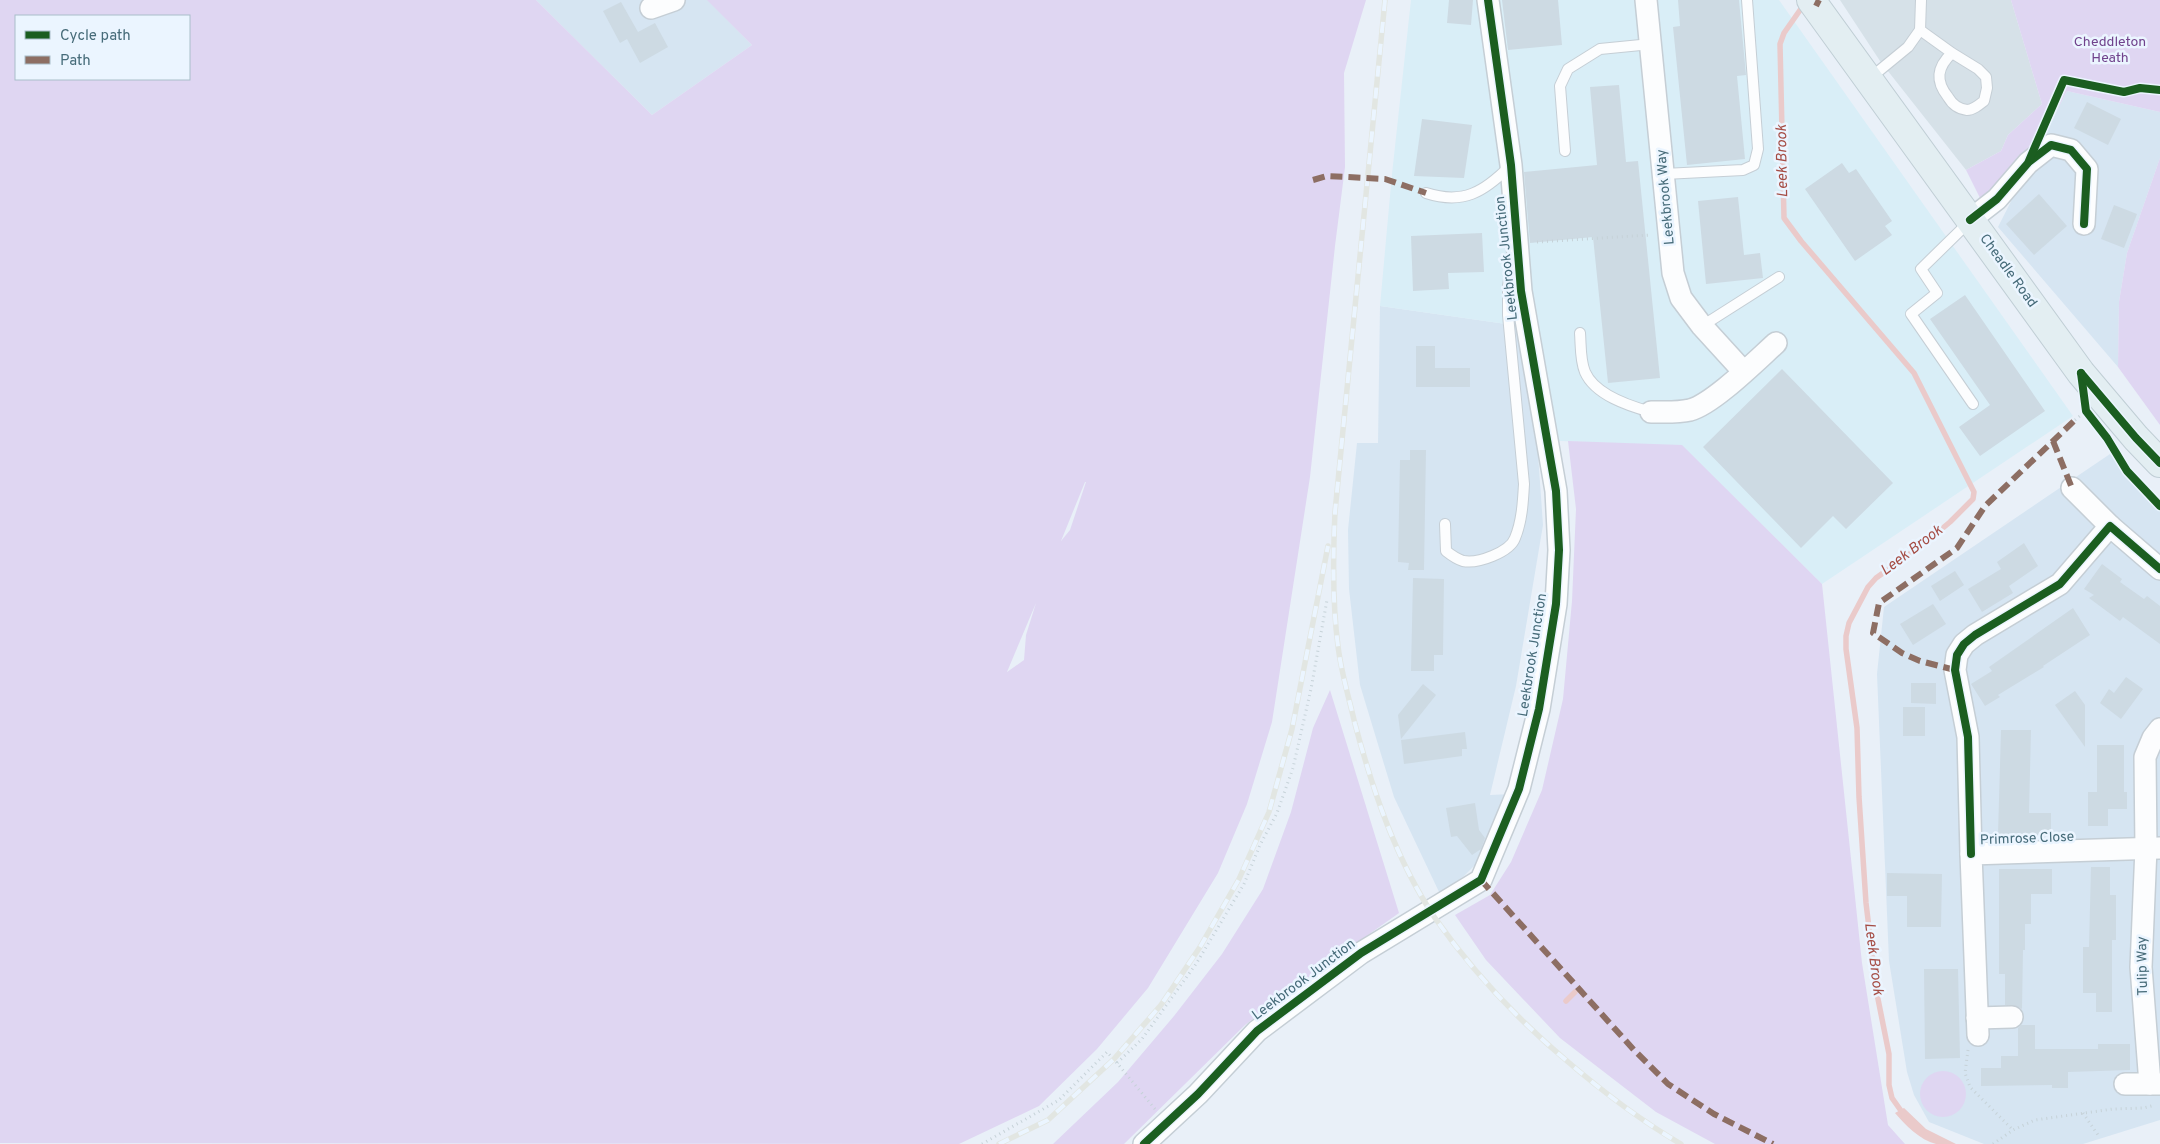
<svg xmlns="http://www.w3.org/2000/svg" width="2160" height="1144" font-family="Overpass,sans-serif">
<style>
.residential{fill:#d6e5f2}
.commercial{fill:#d9eef7}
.industrial{fill:#d6e1e8}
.green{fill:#dfd6f2;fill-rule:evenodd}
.water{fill:#eacaca}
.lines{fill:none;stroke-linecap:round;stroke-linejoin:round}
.stream{stroke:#eacaca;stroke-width:5.5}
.building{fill:#cddae3}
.lane-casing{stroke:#c5ced5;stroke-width:12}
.street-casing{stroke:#c5ced5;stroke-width:24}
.highway-casing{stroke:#c0ced5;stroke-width:30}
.path{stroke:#c6d2d8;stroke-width:3;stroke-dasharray:1 4;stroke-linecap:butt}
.lane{stroke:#fcfdfe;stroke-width:10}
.street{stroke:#fcfdfe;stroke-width:21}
.highway{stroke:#e3eef2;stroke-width:28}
.rail-casing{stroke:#e2e6e2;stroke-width:5.5}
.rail{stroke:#ebf5ff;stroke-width:4;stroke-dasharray:11;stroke-linecap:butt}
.quiet{stroke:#8d6e63;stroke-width:6;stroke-dasharray:12 6;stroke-linecap:butt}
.cycleway-casing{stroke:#ebf5ff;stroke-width:11}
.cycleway{stroke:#1b5e20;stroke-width:8}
.labels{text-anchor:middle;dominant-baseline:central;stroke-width:5;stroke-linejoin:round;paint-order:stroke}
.park-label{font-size:14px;fill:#70428c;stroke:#ebf5ff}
.street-label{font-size:14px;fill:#466b79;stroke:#ebf5ff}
.water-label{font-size:15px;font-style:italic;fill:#a54d45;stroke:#ebf5ff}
</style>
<rect width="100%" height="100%" fill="#e9f0f8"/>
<g class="residential">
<polygon points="536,0 708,0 752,45 652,115"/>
<polygon points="2067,91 2160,112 2160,158 2127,253 2119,302 2118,367 1998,227"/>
<polygon points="1380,306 1520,326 1537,440 1543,525 1516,686 1490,795 1512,794 1489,851 1464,876 1440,894 1394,797 1360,685 1349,589 1348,530 1357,443 1378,443"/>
<polygon points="2110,454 2143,493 2160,509 2160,1120 2083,1144 1984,1144 1929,1122 1914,1095 1907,1072 1889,961 1877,674 1884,607"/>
</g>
<polygon class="commercial" points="1411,0 1779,0 2073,416 1822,584 1682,446 1537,440 1520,326 1380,306 1392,174"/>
<polygon class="industrial" points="1840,0 2011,0 2042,104 2008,135 2001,151 1966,170 1880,61"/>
<g class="green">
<path d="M0,0H536L652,115L752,45L707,0H1366L1344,73L1345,167L1335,246L1310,477L1272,722L1247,804L1218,873L1148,988L1097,1049L1039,1106L959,1144L0,1143ZM16,16H189V79H16ZM1086,482L1070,530L1061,541L1085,482ZM1036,603L1026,635L1024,660L1007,672Z"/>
<polygon points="2011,0 2160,0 2160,112 2067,91 2035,153 1980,198 1966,170 2001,151 2008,135 2042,104"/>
<polygon points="2160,158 2160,425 2118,367 2119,302 2127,253"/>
<polygon points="1568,441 1682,445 1822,584 1862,963 1888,1125 1905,1144 1715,1144 1656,1112 1560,1038 1486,960 1455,915 1490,895 1511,862 1542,790 1563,699 1572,601 1576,509"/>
<polygon points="1330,690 1399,913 1317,971 1245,1025 1124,1144 1053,1144 1118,1082 1174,1016 1222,954 1263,889 1291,812 1313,728"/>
<circle cx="1943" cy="1094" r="23"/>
</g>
<path class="water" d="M1904,1108L1926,1129L1956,1144C1950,1144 1942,1144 1936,1144C1920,1140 1905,1125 1895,1113Z"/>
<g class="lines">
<g class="stream">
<polyline points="1805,3 1784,33 1780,44 1784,218 1801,241 1914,373 1974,492 1973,499 1950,522 1925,543 1876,578 1868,587 1849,623 1846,636 1846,649 1857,728 1859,797 1866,903 1877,994 1889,1054 1889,1085 1892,1098 1904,1115"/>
<polyline points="1566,1001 1575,992"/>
</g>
</g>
<g class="building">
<polygon points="1449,0 1473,0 1471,25 1447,23"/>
<polygon points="1502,0 1558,0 1562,45 1508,50"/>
<polygon points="1678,0 1739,0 1746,75 1737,76 1745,159 1687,165 1673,27 1680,26"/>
<polygon points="621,2 638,32 655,23 668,47 640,63 627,39 620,43 603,11"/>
<polygon points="1619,85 1626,162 1638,161 1660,378 1608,383 1593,237 1530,243 1524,172 1597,165 1590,87"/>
<polygon points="2087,102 2121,119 2108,145 2074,128"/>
<polygon points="1422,119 1472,125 1464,178 1414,176"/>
<polygon points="1842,163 1849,173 1856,169 1892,221 1885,226 1892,235 1855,261 1805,189"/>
<polygon points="2039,194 2067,226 2034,255 2006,224"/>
<polygon points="1738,197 1744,255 1760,253 1763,278 1706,284 1698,201"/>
<polygon points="2114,205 2137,214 2124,248 2101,239"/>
<polygon points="1482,233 1484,272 1448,273 1449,289 1413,291 1411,236"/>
<polygon points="1965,295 2045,411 1980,456 1959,427 1990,405 1930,319"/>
<polygon points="1416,346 1435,346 1435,368 1470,368 1470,387 1416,387"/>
<polygon points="1782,369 1893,483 1846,529 1833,516 1801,548 1703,447"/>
<polygon points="1410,450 1426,450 1424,570 1408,570 1409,563 1398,562 1400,460 1410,460"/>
<polygon points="2024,543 2038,566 2009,586 2013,593 1982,612 1968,589 2001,569 1997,562"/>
<polygon points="2102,564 2122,579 2120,582 2144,599 2147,596 2160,606 2160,644 2123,617 2120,621 2089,598 2094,595 2084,589"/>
<polygon points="1955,571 1964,585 1940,601 1931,586"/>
<polygon points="1413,578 1444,579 1443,655 1434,655 1434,671 1411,671"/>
<polygon points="1933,604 1946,624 1913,645 1900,624"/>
<polygon points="2073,608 2090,635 2043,666 2044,667 1998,695 2000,697 1985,706 1971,684 1992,671 1989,667"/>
<polygon points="2126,677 2143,689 2121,719 2100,703 2109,689 2114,693"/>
<polygon points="1911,683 1936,683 1936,704 1911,703"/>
<polygon points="1423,684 1436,695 1401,739 1398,715"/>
<polygon points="2075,691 2085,705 2085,747 2055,705"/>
<rect x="1903" y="707" width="22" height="29"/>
<polygon points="2001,730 2031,730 2029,813 2051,813 2051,835 1998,835"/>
<polygon points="1465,732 1467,749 1462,749 1462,756 1404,764 1401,740"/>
<polygon points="2097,745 2124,745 2124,792 2127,792 2127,809 2108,809 2108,826 2088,826 2088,792 2097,792"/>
<polygon points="1475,803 1479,830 1485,838 1481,849 1472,855 1457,836 1451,837 1446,808"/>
<polygon points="2091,867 2110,867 2110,895 2116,895 2116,940 2112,940 2112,1012 2096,1012 2096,993 2083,993 2083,947 2089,947"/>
<polygon points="1999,869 2052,869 2052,894 2031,894 2031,924 2025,924 2025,950 2023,950 2022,1009 2017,1006 2005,1005 2005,974 1999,974"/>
<polygon points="1887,873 1942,874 1941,927 1907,927 1907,896 1887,896"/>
<polygon points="1924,969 1958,969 1960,1058 1925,1059"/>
<polygon points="2021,1025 2035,1025 2035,1049 2098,1049 2098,1044 2130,1044 2130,1070 2068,1072 2068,1088 2052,1088 2052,1085 1981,1086 1981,1068 2001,1068 2001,1056 2018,1056 2018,1028"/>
</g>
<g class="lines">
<g class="lane-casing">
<g id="lane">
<path d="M1920,30L1952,53L1978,69L1986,77L1987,88L1984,101C1979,105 1973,110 1967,110C1958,109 1952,104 1948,97C1935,81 1937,67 1952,53"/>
<polyline points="1869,79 1908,47 1920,30 1921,0"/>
<polyline points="1565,151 1560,86 1568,69 1600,49 1651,44"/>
<polyline points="1664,174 1743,170 1754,165 1758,149 1747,0"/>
<path d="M1426,193C1463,205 1484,192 1510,166"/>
<polyline points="1970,221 1921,269 1937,293 1911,314 1973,404"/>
<polyline points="1702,326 1779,277"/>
<path d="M1580,333C1581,346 1580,360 1585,372C1595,395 1629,406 1651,412"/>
<path d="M1445,524L1446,551C1451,555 1457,559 1463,561C1478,564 1510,552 1515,538C1522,521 1523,502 1524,484L1508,315V286L1512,261"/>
</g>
</g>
<g class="street-casing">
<g id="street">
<polyline points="1646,0 1673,273 1681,298 1702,326 1743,371"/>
<polyline points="651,8 674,0"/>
<polyline points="1970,220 1997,199 2028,163 2051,145 2071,150 2087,169 2084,224"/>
<path d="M1651,412C1664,412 1677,413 1690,410C1713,404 1757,360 1776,343"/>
<polyline points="2072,488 2110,526"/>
<polyline points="1971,854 1968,737 1955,670 1957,655 1964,644 1975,635 2060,584 2110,526 2160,569"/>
<polyline points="1977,1018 2012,1017"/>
<polyline points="1978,1035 1971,854 2160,848"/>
<polyline points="2125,1084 2160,1084"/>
<polyline points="2150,1084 2141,967 2146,848 2145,757 2153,738 2160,729"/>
<polyline points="1144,1144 1198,1094 1257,1031 1361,953 1481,880 1519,789 1539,709 1556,604 1559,550 1556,491 1521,291 1511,165 1488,0"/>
</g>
</g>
<g class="highway-casing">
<polyline id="highway" points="1811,0 2081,373 2136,438 2160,463"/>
</g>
<g class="path">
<polyline points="1537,242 1650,235"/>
<polyline points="2075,420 2081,415"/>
<polyline points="1968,1050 1965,1073 1970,1087 2013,1130"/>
<polyline points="1155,1109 1117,1063 1142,1039 1196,964 1244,884 1260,845 1277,813 1293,768 1311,689 1327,600"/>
<polyline points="2083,1113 2098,1135"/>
<polyline points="982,1144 1059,1100 1107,1052 1117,1063"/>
<polyline points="1993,1144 2013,1130 2035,1120 2113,1109 2144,1108 2155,1105"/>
</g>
<use href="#lane" class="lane"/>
<use href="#street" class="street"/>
<use href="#highway" class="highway"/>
<g class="rail-casing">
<g id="rail">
<path d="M1385,0L1335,512C1333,556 1332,601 1338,646C1341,672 1349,698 1355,724C1373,791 1396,860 1435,918C1473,972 1517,1019 1567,1061C1603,1092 1640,1120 1681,1144"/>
<polyline points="999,1144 1048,1120 1114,1059 1161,1005 1200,947 1239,879 1269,812 1292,729 1328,546"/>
</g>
</g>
<use href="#rail" class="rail"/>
<g class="quiet">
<polyline points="1816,6 1819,0"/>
<polyline points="1313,180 1327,176 1385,179 1426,193"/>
<polyline points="2053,441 2072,488"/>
<polyline points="1955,670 1920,661 1902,653 1873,633 1879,603 1957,548 1985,506 2075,420"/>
<polyline points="1481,880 1634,1050 1668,1084 1714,1114 1773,1144"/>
</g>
<g class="cycleway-casing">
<g id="cycleway">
<polyline points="2030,161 2051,145 2071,150 2087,169 2084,224"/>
<polyline points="1970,220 1997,199 2028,163 2064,80 2124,92 2140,88 2160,90"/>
<polyline points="2081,373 2086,411 2107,438 2127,471 2160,506"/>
<polyline points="2081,373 2136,438 2160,463"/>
<polyline points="1971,854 1968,737 1955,670 1957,655 1964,644 1975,635 2060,584 2110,526 2160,569"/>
<polyline points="1144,1144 1198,1094 1257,1031 1361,953 1481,880 1519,789 1539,709 1556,604 1559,550 1556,491 1521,291 1511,165 1488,0"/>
</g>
</g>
<use href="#cycleway" class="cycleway"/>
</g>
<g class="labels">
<g class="park-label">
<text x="2110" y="42">Cheddleton<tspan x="2110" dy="16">Heath</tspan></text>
</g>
<g class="street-label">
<text transform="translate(1666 197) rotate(-95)">Leekbrook Way</text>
<text transform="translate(1507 258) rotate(-96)">Leekbrook Junction</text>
<text transform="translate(2008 271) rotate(54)">Cheadle Road</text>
<text transform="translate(1533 655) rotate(-81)">Leekbrook Junction</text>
<text transform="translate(2027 839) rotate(-2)">Primrose Close</text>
<text transform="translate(2143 966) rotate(-91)">Tulip Way</text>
<text transform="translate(1304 980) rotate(-37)">Leekbrook Junction</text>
</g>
<g class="water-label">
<text transform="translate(1783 161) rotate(-91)">Leek Brook</text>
<text transform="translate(1912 551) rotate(-37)">Leek Brook</text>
<text transform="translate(1873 959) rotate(83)">Leek Brook</text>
</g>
</g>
<rect x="15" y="15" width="175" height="65" fill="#ebf5ff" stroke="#a9bec9"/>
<rect x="25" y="31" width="25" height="8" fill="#1b5e20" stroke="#a9bec9"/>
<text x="60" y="40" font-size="15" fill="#466b79">Cycle path</text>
<rect x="25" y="56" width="25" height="8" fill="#8d6e63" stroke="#a9bec9"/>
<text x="60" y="65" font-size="15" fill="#466b79">Path</text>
</svg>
